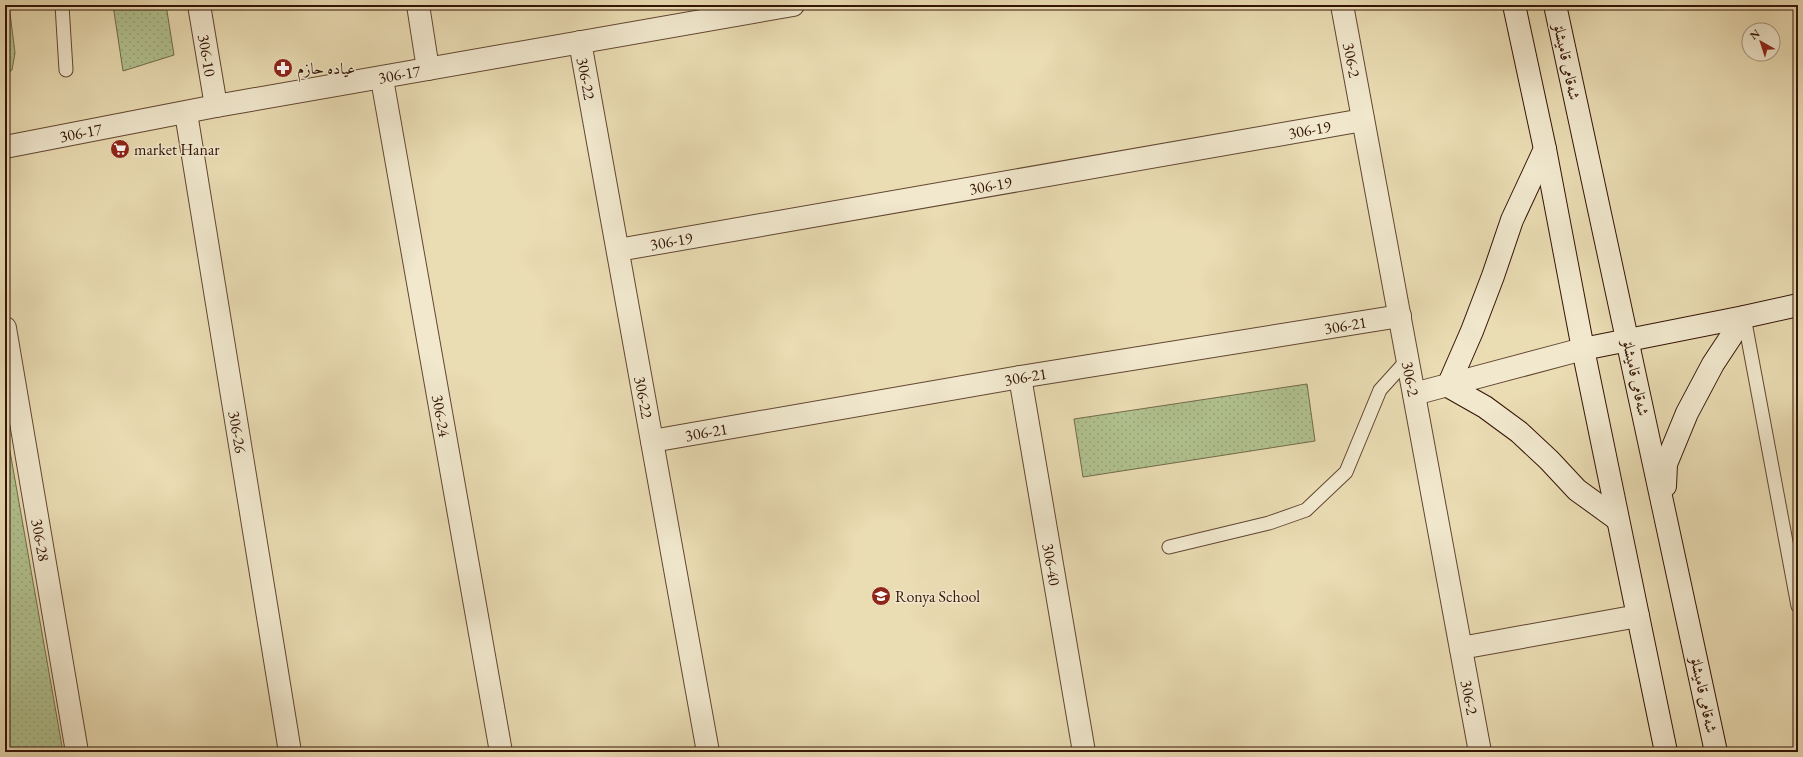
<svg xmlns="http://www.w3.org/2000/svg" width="1803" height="757" font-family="'EB Garamond',Amiri,serif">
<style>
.garden{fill:url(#garden-dots);stroke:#726b4b}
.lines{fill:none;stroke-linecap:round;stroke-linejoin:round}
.lane-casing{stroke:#624631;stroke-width:15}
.street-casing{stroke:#624631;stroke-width:24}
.secondary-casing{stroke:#341406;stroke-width:24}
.lane{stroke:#f1e8ce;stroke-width:13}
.street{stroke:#f1e8ce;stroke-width:22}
.secondary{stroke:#f1e8ce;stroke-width:22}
.labels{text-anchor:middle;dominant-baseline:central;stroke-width:3;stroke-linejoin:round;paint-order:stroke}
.street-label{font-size:16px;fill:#341406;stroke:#f1e8ce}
.poi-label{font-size:16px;fill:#341406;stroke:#f1e8ce;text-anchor:start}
</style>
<defs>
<pattern id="garden-dots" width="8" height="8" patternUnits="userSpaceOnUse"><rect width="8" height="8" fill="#b1c290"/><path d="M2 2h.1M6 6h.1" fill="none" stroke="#99a67b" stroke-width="1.8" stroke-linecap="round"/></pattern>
</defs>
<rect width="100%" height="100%" fill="#eadcb3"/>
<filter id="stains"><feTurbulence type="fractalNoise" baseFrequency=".005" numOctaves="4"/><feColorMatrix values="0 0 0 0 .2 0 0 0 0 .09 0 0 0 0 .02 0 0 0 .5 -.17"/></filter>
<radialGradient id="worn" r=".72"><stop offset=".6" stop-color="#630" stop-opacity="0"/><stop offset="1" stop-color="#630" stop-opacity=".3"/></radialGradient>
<g class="garden">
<polygon points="5,5 9,5 15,53 12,70 5,75"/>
<polygon points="113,5 166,5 174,55 123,71"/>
<polygon points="1307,384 1315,441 1083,477 1074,419"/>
<polygon points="5,423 63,752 5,752"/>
</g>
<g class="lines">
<g class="lane-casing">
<g id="lane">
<polyline points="62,5 66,70"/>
<polyline points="1744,317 1798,606"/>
<polyline points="1169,547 1269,523 1306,510 1346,472 1380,390 1408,359"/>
</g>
</g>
<g class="street-casing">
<g id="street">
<path id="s1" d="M199,5L216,106"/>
<polyline points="418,5 428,69"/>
<path id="s2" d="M1342,5L1480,752"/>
<path id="s3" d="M580,42L708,752"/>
<path id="s4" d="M382,79L501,752"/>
<path id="s5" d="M186,113L290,752"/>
<path id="s6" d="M5,147L216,106L793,5"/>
<path id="s7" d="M618,250L1363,120"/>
<path id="s8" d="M5,328L77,752"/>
<path id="s9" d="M1020,377L1084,752"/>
<polyline points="1414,394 1583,349"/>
<path id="s10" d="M652,441L1020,377L1400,316"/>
<polyline points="1461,648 1638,616"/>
</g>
</g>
<g class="secondary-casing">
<g id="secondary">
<polyline points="1514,5 1545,149 1583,349 1666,752"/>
<polyline points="1555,5 1716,752"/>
<polyline points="1545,149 1512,220 1493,276 1472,331 1448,386 1485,407 1519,432 1549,460 1577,490 1617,519"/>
<polyline points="1583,349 1744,317 1798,305"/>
<polyline points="1665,486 1666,464 1687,413 1713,364 1744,317"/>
</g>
</g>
<use href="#lane" class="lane"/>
<use href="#street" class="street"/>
<use href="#secondary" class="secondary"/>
</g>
<defs>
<g id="pharmacy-disc" transform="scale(1)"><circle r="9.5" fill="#8f2418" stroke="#f1e8ce"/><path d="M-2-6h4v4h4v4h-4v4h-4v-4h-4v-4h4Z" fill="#fff"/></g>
<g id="supermarket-disc" transform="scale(1)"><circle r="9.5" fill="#8f2418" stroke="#f1e8ce"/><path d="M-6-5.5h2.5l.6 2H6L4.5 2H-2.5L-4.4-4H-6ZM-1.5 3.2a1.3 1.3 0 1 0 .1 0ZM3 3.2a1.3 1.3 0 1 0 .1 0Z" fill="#fff"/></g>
<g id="school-disc" transform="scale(1)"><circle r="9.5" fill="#8f2418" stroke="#f1e8ce"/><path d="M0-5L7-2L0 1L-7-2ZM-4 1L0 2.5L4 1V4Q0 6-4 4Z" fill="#fff"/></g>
</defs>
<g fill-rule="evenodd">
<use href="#pharmacy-disc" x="283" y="68"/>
<use href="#supermarket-disc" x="120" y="149"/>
<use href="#school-disc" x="881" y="596"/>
</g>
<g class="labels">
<g class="street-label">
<text stroke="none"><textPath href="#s1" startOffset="51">306-10</textPath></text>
<text stroke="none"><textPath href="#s2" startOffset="56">306-2</textPath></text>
<text transform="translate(1567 62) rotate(78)">شەقامی قامیشلۆ</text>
<text stroke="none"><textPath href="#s6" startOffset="401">306-17</textPath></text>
<text stroke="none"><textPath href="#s3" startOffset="37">306-22</textPath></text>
<text stroke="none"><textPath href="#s7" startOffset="702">306-19</textPath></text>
<text stroke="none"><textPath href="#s6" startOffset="77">306-17</textPath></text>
<text stroke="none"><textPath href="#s7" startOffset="378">306-19</textPath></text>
<text stroke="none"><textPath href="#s7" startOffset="54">306-19</textPath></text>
<text stroke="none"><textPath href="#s10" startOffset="703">306-21</textPath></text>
<text stroke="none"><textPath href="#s10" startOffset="379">306-21</textPath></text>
<text stroke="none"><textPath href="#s2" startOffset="380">306-2</textPath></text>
<text transform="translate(1636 378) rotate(78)">شەقامی قامیشلۆ</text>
<text stroke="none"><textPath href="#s3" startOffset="361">306-22</textPath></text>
<text stroke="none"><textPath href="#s4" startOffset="342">306-24</textPath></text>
<text stroke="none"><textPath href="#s10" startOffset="55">306-21</textPath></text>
<text stroke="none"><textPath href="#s5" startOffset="323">306-26</textPath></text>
<text stroke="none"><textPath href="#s8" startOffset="215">306-28</textPath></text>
<text stroke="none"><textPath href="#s9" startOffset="190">306-40</textPath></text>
<text transform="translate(1704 695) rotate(78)">شەقامی قامیشلۆ</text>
<text stroke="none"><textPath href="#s2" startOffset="704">306-2</textPath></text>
</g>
<g class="poi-label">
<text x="297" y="68">عياده حازم</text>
<text x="134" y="149">market Hanar</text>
<text x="895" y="596">Ronya School</text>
</g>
</g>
<rect width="1803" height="757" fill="none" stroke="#eadcb3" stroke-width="20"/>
<rect x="6" y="6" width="1791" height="745" fill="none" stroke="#341406" stroke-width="2"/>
<rect x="10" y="10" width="1783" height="737" fill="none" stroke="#341406"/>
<g transform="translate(1761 42) rotate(321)"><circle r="19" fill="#f1e8ce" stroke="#a5937e"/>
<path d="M0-3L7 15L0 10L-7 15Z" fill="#8f2418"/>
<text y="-6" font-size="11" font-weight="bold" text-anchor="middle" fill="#341406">N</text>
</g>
<rect width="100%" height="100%" filter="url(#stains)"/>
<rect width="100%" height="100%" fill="url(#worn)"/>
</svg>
